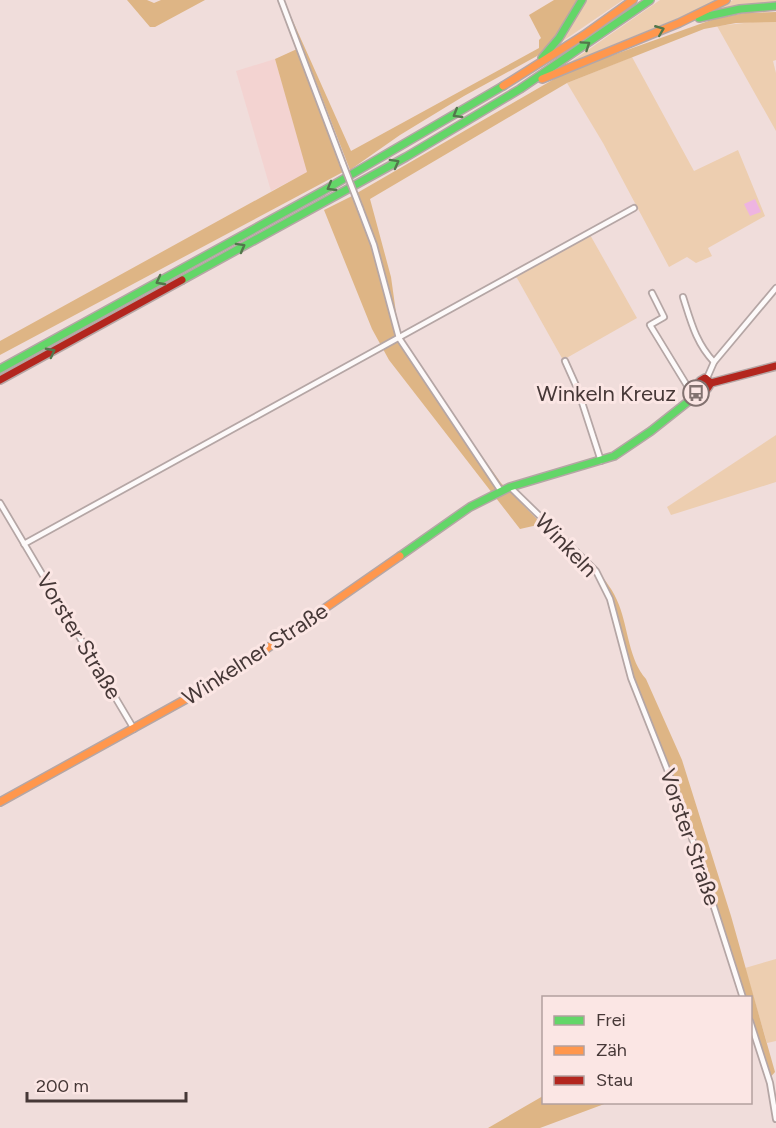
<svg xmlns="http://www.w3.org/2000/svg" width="776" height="1128" font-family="Figtree,sans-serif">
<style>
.built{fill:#f3d3d1}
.green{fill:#edceb0}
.forest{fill:#deb585}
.water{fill:#eeb4e1}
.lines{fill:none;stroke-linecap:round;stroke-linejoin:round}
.street-casing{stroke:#b5a6a5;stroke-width:8}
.fast-casing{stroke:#b5a6a5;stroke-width:10}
.slow-casing{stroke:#b5a6a5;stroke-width:10}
.jam-casing{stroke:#b5a6a5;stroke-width:10}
.street{stroke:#fdfafa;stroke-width:4.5}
.fast{stroke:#63d668;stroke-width:7}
.slow{stroke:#ff974d;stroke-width:7}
.jam{stroke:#b3261e;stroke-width:7}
.street-bridge-casing{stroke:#b5a6a5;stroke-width:8;stroke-linecap:butt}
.street-bridge{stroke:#fdfafa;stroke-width:4.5}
.oneway{stroke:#52774b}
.labels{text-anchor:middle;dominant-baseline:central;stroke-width:6;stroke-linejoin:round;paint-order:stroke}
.poi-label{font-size:22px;fill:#463837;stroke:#fbe6e4;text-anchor:end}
.street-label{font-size:22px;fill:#463837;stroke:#fbe6e4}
</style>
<rect width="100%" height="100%" fill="#f0dddb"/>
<polygon class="built" points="275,59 308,172 271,191 236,71"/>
<g class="green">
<polygon points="584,0 623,0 560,43"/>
<polygon points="660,0 722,0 569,63"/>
<polygon points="733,0 776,0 776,4 709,13"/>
<polygon points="762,21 776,22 776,60 773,61 776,73 776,131 717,26"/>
<polygon points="632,57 694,171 738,150 765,216 708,248 712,256 696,263 687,257 669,267 603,143 567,83"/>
<polygon points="589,233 637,318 563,360 517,278 512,277"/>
<polygon points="776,435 776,482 671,515 667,507"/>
<polygon points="776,959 776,1041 767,1043 745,968"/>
</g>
<g class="forest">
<polygon points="127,0 147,0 154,3 161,0 205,0 155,27 150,27"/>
<polygon points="554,0 578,0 567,22 547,49 537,56 464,96 400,135 350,170 288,10 351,151 539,48 539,40 541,38 529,15"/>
<polygon points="776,12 776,22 736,23 704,29 567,83 370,199 391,277 400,341 501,483 542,524 520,529 389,360 372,329 324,210 352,196 357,207 361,205 357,193 568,71 714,19 745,13"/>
<polygon points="297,49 343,172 0,355 0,341 307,172 275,59"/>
<path d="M596,569C605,580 614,591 619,605C628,628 629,660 646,679L682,760L731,916L775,1072L767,1081L751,1020L750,998L745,997L691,822L632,675L612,600Z"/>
<polygon points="543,1096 544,1102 607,1103 540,1128 488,1128"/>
</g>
<polygon class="water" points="755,199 761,212 750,216 744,204"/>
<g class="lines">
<g class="street-casing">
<g id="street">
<polyline points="281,0 343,164"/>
<polyline points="360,208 374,245 399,338 501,491"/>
<polyline points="652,293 664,317 650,325 694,397"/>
<path d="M683,297C691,322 696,343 714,362"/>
<polyline points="565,361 578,390 601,461"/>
<polyline points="707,378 714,362 776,288"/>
<polyline points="510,487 596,571 610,599 631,678 682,807 743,998"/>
<polyline points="0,503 134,729"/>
<polyline points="24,544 634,208"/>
<polyline points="750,1021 770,1083 776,1119"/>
</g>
</g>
<g class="fast-casing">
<g id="fast">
<polyline points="699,18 740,9 776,6"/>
<polyline points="542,58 559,38 582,0"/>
<polyline points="182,280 406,157 520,89 650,0"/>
<polyline points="0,369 323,191 503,86"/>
<polyline points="400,556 470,507 510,487 614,456 651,431 704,389"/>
</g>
</g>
<g class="slow-casing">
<g id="slow">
<polyline points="542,79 679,23 726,0"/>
<polyline points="503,86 584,35 633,0"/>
<polyline points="0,802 226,677 400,556"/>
</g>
</g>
<g class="jam-casing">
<g id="jam">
<polyline points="0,380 182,280"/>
<polyline points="711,383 705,378 700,381 702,388 707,389 711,383 776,366"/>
</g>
</g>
<use href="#street" class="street"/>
<use href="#fast" class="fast"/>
<use href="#slow" class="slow"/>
<use href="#jam" class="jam"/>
<g class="street-bridge-casing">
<polyline id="street-bridge" points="343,164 360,208"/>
</g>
<use href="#street-bridge" class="street-bridge"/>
</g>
<defs><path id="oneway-chevron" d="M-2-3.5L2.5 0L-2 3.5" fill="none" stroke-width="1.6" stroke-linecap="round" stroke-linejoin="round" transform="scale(1.5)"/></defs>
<g class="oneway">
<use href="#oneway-chevron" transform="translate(660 30) rotate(-22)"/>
<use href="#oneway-chevron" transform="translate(586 45) rotate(-34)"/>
<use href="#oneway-chevron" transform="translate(457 114) rotate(149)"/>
<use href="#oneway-chevron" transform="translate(395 163) rotate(-29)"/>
<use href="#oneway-chevron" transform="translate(331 187) rotate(150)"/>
<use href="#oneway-chevron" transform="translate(241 247) rotate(-29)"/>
<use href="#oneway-chevron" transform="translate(160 281) rotate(152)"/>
<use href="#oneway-chevron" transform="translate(51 352) rotate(-28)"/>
</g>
<defs>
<g id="bus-ring" transform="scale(1.35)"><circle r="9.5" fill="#fbe6e4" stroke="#827270" stroke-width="1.5"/><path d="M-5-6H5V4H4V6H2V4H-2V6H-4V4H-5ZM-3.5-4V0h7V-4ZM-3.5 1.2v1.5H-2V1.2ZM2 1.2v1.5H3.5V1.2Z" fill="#827270"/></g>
</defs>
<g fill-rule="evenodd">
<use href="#bus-ring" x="696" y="393"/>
</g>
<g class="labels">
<g class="poi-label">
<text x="676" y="393">Winkeln Kreuz</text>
</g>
<g class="street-label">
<text transform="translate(566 545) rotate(46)">Winkeln</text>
<text transform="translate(79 636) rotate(59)">Vorster Straße</text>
<text transform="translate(255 654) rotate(-33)">Winkelner Straße</text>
<text transform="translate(690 837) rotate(71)">Vorster Straße</text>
</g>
</g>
<rect x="542" y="996" width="210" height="108" fill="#fbe6e4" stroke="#b3a09f" stroke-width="1.5"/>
<rect x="554" y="1016" width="30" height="9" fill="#63d668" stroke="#b3a09f" stroke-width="1.5"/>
<text x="596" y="1026" font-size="18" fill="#463837">Frei</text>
<rect x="554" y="1046" width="30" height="9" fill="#ff974d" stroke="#b3a09f" stroke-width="1.5"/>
<text x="596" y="1056" font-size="18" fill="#463837">Zäh</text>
<rect x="554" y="1076" width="30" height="9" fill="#b3261e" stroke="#b3a09f" stroke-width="1.5"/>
<text x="596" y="1086" font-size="18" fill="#463837">Stau</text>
<path d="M27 1092v9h159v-9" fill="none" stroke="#463837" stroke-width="3"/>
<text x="36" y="1092" font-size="18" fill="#463837" stroke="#fbe6e4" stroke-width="4.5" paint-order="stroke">200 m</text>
</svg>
